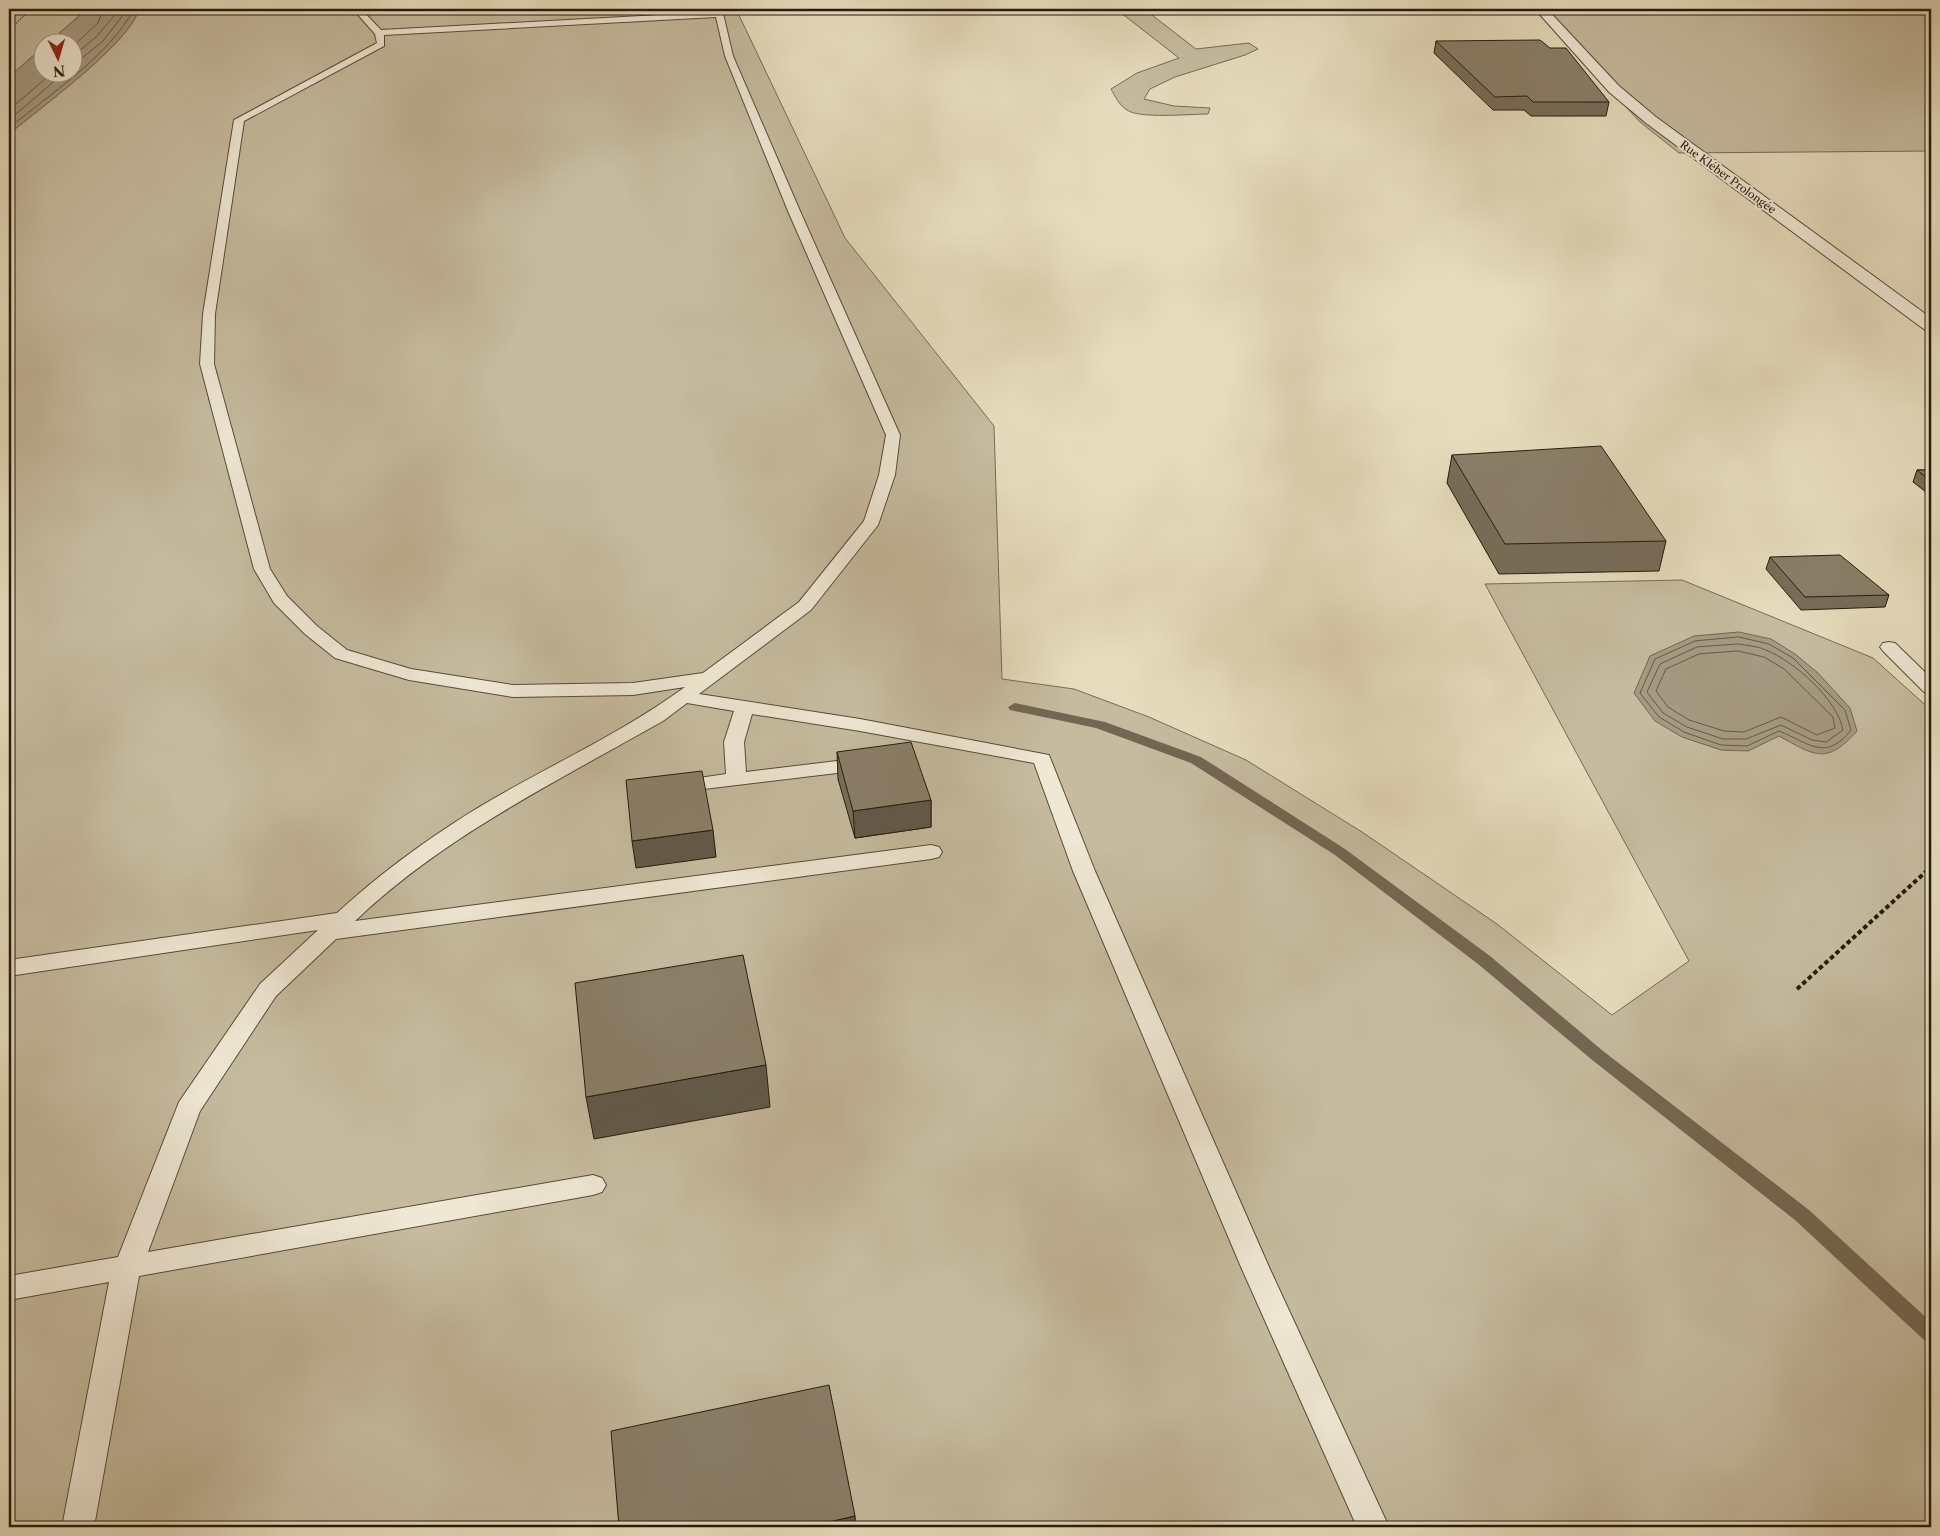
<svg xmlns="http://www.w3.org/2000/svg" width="1940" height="1536" font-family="'Libre Caslon Text',serif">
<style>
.green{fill:#c6bb9f;stroke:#766b56}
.water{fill:#a59a81;stroke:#736752}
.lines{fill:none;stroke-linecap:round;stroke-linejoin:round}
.shore{stroke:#665a46;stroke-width:1}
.stream{fill:#736752;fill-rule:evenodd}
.service-casing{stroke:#574b38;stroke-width:2}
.minor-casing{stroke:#574b38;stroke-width:2}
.path-far1{stroke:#271b0c;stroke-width:1;stroke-dasharray:2 1;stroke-linecap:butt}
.path{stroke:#271b0c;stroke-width:4;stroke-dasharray:4.5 3;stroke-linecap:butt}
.service{fill:#efe8d4;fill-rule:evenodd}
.minor{fill:#efe8d4;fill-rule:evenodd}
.wall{fill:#776d59;stroke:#271b0c}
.shaded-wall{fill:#615949;stroke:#271b0c}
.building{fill:#8a7f68;stroke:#271b0c}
.labels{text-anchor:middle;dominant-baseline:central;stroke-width:4;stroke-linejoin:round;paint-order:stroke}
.far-street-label{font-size:11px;fill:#271b0c;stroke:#efe8d4}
</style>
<rect width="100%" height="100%" fill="#e6dcbd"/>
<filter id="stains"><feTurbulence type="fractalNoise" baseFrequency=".004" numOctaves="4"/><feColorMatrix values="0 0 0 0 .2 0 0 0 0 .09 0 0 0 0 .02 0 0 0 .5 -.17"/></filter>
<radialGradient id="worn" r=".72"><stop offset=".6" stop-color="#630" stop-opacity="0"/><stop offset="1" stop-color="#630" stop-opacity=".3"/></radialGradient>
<g class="green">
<polygon points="9,9 87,9 49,42 42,42 42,48 9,77"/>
<path d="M139,9H736L845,238L994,426L1002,679L1074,689L1149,717L1246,760L1362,832L1497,924L1612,1015L1689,961L1485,584L1682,580L1873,658L1931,710V1527H9V134C39,109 130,43 139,9Z"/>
<path d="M1116,9H1144L1196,49L1249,43L1258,49L1245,55L1175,77L1150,89L1144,99L1174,106L1210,108L1208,114C1191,114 1139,119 1127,110C1119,105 1115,96 1111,89L1137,73L1179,58Z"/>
<polygon points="1535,9 1931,9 1931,151 1679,153 1640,122"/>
</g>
<g class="water">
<path d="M87,9H139C130,43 39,109 9,134V77L42,48V72H72V42H49Z"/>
<path d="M1739,632L1771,639L1795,654L1818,673L1850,708L1857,731C1826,766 1814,755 1779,736L1748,751L1721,750L1682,737L1655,721L1634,693L1650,656L1694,636Z"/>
</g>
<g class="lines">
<g class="shore">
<polyline points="72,47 98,23 103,9"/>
<polyline points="72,57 96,37 120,9"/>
<polyline points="72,66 102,42 128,9"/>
<polyline points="9,110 53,72"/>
<polyline points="9,120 65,72"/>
<path d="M9,128C50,94 109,56 134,9"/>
<path d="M1739,637L1769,644L1793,658L1845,710L1851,730C1825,763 1808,742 1779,731L1747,746L1721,745L1684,732L1659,717L1640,693L1655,659L1695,641Z"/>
<path d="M1739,644C1748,646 1758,646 1766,650C1795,662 1837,699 1843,730L1826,742L1812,740L1781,725L1746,739H1723L1687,727L1663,713L1647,692L1660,664L1697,647Z"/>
<polygon points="1738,651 1764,657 1784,669 1833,717 1835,728 1817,735 1781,717 1744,732 1724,731 1689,720 1668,707 1656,691 1666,669 1699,654"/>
</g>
<polygon class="stream" points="1015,703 1105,722 1201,757 1345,849 1490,956 1603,1051 1809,1210 1931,1322 1931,1342 1924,1340 1795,1220 1591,1059 1478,964 1335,855 1191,763 1096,728 1010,710 1008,707"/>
<g class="service-casing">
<g id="service">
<path d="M353,9H361L381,30L715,12L714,9H722L733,56L800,211L900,435L895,475L878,525L811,610L699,694L860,719L1049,755L1095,871L1269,1267L1389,1527H1357L1241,1267L1073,871L1034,763L860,731L752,714L744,742L746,772L862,758L869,760L872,764L869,768L862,770L679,792L672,790L669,786L672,782L726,774L724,742L734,711L687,703L663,721C557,781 443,837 355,921L931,845L939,847L942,852L939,857L931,859L336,939L276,996L200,1111L148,1252L593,1175L602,1178L606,1185L602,1192L593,1195L139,1276L94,1527H62L109,1282L9,1300V1276L118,1257L179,1102L260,984L318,930L9,976V960L337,913C376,877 426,840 471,812C541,769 618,736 685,687L633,695L513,697L409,680L335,658L305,634L274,603L254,569L200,364L203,314L234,120L377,43L375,34ZM716,17L725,56L788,211L886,435L879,475L864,521L799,602L703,673L633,683L513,685L411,669L347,650L317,626L287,596L270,569L214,364L215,314L244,121L384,46V35Z"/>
<polygon points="1889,642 1895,643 1931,678 1931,694 1924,692 1883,651 1880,647 1883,643"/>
</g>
</g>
<g class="minor-casing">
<polygon id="minor" points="1535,9 1547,9 1619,86 1656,117 1931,318 1931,331 1925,330 1646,123 1609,92"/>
</g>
<polyline class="path-far1" points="9,30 26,14 38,9"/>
<polyline class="path" points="1797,989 1931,867"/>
<use href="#service" class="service"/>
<use href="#minor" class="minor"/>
</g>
<g class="wall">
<polygon points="1436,41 1609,102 1606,116 1531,116 1524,110 1493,110 1434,53"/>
<polygon points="1452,455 1666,541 1659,571 1499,574 1447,483"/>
<polygon points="1917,470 1931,470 1931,496 1913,482"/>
<polygon points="1770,557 1889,595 1885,607 1801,610 1766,569"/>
<polygon points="837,752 931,800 931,827 855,838 838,779"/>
</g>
<g class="shaded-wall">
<polygon points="931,800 931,827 855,838 853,811"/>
<polygon points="713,830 716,857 636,868 632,841"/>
<polygon points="766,1065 770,1107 594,1139 586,1097"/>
<polygon points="855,1516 856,1527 806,1527"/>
</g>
<g class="building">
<polygon points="1540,40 1550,48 1566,48 1609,102 1533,102 1527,96 1495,97 1436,41"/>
<polygon points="1601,446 1666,541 1505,544 1452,455"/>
<polygon points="1917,470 1931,470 1931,481"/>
<polygon points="1840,555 1889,595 1805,597 1770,557"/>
<polygon points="911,742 931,800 853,811 837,752"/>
<polygon points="702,771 713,830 632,841 626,780"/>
<polygon points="743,955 766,1065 586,1097 575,983"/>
<polygon points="829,1385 855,1516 806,1527 619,1527 611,1431"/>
</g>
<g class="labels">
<g class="far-street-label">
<text transform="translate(1728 177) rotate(36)">Rue Kléber Prolongée</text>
</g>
</g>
<rect width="1940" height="1536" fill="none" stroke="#e6dcbd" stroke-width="30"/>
<rect x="10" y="10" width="1920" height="1516" fill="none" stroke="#271b0c" stroke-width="2.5"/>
<rect x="15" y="15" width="1910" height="1506" fill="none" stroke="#271b0c"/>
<g transform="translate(58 58) rotate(175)"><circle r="24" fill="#efe8d4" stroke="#9f9684"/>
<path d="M0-4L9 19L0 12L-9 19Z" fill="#8f2418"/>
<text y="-8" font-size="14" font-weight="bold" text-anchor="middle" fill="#271b0c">N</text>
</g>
<rect width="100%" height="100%" filter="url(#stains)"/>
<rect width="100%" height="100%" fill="url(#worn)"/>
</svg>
